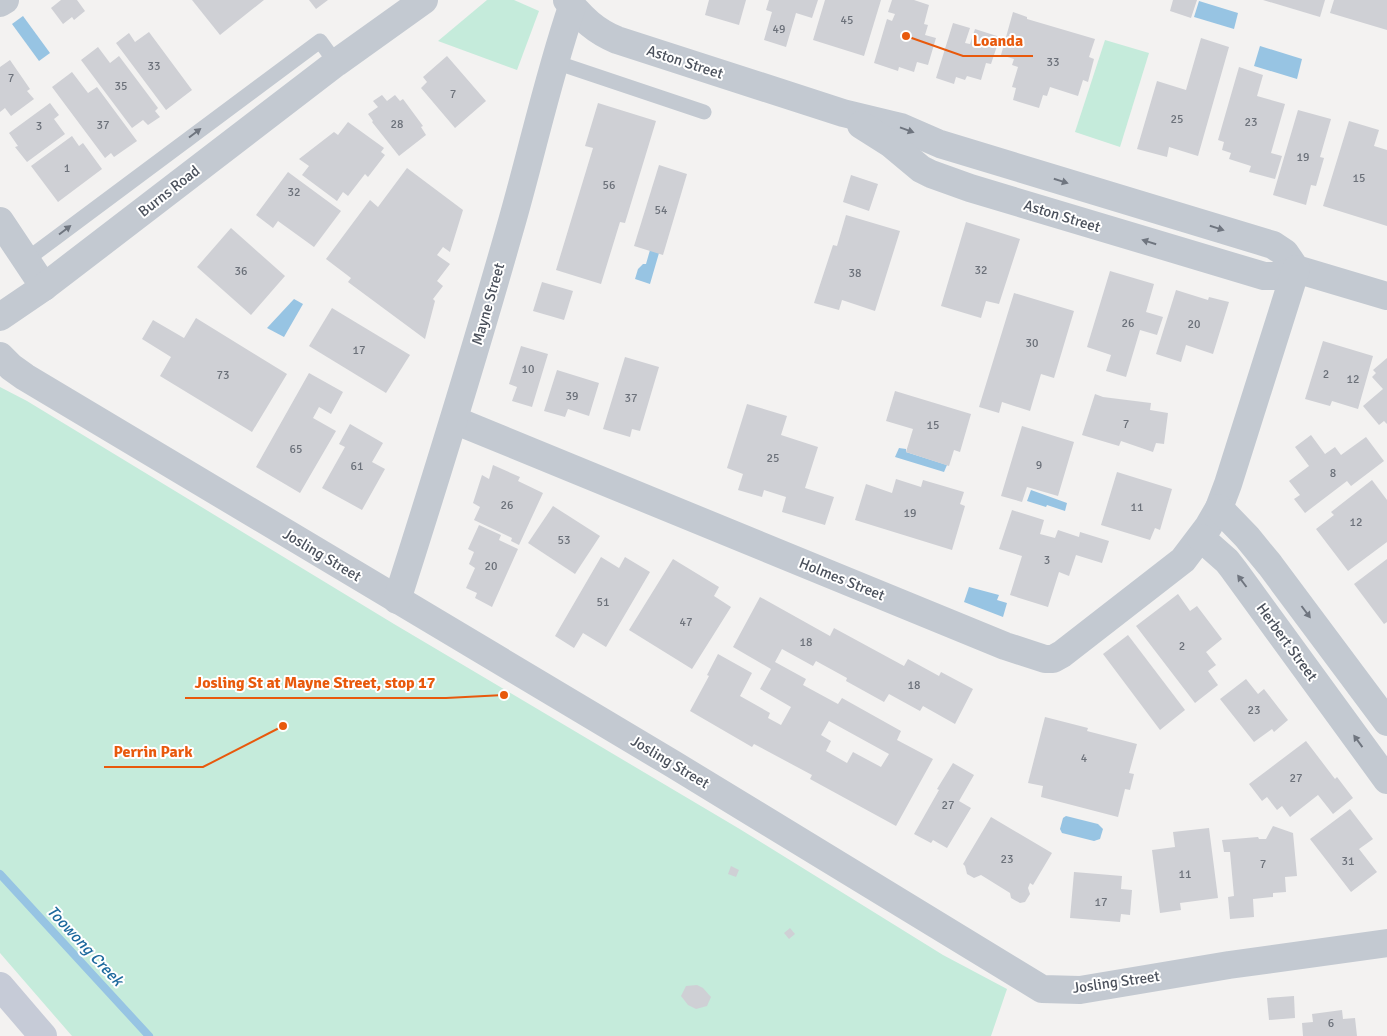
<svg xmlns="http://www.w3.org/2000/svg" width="1387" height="1036" font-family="Signika,sans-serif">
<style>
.green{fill:#c5ebdb}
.water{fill:#97c4e3}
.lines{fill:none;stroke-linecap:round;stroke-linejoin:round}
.stream{stroke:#97c4e3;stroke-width:8}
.building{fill:#cfd0d5;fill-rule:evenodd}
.lane{stroke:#c3c9d1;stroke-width:15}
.street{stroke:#c3c9d1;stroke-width:28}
.secondary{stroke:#c6cbd7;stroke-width:28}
.oneway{fill:#6f757f}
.labels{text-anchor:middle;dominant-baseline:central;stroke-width:4;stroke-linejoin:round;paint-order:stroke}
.number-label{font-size:12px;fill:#6c717a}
.street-label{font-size:15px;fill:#4b515c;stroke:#fff}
.water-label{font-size:16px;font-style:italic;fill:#1d699d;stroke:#fff}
.leader{fill:none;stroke:#e8590c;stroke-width:2}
.callout-dot{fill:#e8590c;stroke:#fff;stroke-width:2}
.callout-label{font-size:16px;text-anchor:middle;font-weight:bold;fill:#e8590c;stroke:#fff;stroke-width:4;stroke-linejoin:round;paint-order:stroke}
</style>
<rect width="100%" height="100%" fill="#f3f2f1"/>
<g class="green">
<polygon points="487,0 514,0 539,11 517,70 438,41"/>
<polygon points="1105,40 1149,53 1120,147 1075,132"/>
<polygon points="0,387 27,401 394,624 738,828 943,955 1007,989 991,1036 72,1036 0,953"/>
</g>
<g class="water">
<polygon points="1199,1 1238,13 1234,29 1194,17"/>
<polygon points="23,16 50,53 39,61 12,24"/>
<polygon points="1260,46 1302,59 1297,79 1254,66"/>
<polygon points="650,250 659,253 650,284 635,279 638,269 643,264 646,264"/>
<polygon points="294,299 303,304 284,337 267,328"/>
<polygon points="899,448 906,449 906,452 947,465 944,472 895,457"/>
<polygon points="1031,490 1067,503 1065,511 1047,505 1046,507 1027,501"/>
<polygon points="969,587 999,595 997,600 1007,603 1003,617 964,602"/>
<polygon points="1066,816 1098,824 1103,829 1100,839 1094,841 1062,833 1060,829 1063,818"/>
</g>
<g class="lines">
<polyline class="stream" points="0,874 149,1036"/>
</g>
<g class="building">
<polygon points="61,0 77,0 85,11 74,20 72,17 63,24 51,8"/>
<polygon points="192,0 264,0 220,35"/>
<polygon points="309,0 328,0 316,9"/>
<polygon points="709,0 746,0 739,25 705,15"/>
<polygon points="769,0 818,0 812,18 796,13 786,47 764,40 772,12 766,10"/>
<polygon points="825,0 881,0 864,56 813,40"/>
<polygon points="892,0 914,0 929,5 924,24 928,25 925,35 936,38 928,65 917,62 914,72 899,67 898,71 874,63 887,19 892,21 895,14 888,12"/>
<polygon points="1173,0 1197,0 1191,18 1170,11"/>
<polygon points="1263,0 1325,0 1320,17"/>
<polygon points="1334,0 1387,0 1387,30 1330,13"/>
<polygon points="1013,12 1027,17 1027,19 1095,39 1089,57 1094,59 1088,82 1083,80 1078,96 1050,87 1047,96 1043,95 1039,108 1013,100 1016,88 1012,87 1018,67 1012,65 1014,59 1001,55"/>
<polygon points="953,23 970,28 965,43 970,44 975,29 1000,37 991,64 986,63 981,80 967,76 965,80 956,77 954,84 936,78"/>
<polygon points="149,32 192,90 166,110 116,43 129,33 135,42"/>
<polygon points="1201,38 1229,47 1198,156 1169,147 1167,157 1137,149 1157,81 1186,90"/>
<polygon points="98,47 110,63 119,56 158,108 155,111 160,117 148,125 143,120 132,128 81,60"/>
<polygon points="447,56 486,101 455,128 421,88 427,82 423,77"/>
<polygon points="10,60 30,89 27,91 34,99 11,116 5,108 0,112 0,67"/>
<polygon points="1239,67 1263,75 1257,96 1285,104 1271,153 1282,156 1275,179 1249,172 1251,166 1229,159 1231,153 1222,150 1224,142 1218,140"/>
<polygon points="72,72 88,93 97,87 137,141 114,157 111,153 105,158 52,87"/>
<polygon points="382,95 387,101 395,95 400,101 403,99 423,126 421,127 426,135 399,156 372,122 373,121 368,114 378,107 373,101"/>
<polygon points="50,103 59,115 54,119 65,134 27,162 15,147 18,146 9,133"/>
<polygon points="598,103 656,121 625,223 620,222 601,284 556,270 593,148 585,146"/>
<polygon points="1298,110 1331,119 1320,157 1324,158 1316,186 1311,185 1306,205 1273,195"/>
<polygon points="1349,121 1379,130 1374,146 1387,150 1387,226 1323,206"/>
<polygon points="348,122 384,148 381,152 385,155 368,177 365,174 348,196 343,192 337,201 302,175 309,166 299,159 334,132 338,135"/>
<polygon points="72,136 79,146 83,143 102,169 58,202 31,166"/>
<polygon points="659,165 687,174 663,255 634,246"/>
<polygon points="407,168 463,210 450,252 443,247 437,255 450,264 437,281 443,286 433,299 435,301 425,339 348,282 351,278 326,259 370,200 378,207"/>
<polygon points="288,172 341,211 314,247 278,221 273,228 256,215"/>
<polygon points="851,175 878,184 869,211 843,202"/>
<polygon points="846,215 900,231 875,311 842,300 839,310 814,303 833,245 837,246"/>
<polygon points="966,222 1020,239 999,304 986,301 981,318 941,306"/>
<polygon points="231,228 285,276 251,315 197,267"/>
<polygon points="1110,271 1154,284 1146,312 1163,317 1157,335 1140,330 1126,377 1106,371 1111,355 1087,347"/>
<polygon points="542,282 573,291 564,320 533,311"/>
<polygon points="1176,290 1208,300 1209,297 1229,302 1213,354 1186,345 1181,362 1156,354"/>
<polygon points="1014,293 1074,311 1054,378 1041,374 1030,411 1002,402 999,413 979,407"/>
<polygon points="332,308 410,355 386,393 309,346"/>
<polygon points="196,318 287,374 252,432 160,376 171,357 142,339 153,320 184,338"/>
<polygon points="1323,341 1373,356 1358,409 1332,401 1330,406 1305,399"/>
<polygon points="521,346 548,354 532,407 512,401 517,387 509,384"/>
<polygon points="625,357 659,367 640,431 632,429 630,437 603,429"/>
<polygon points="1387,358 1387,424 1384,421 1379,425 1363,406 1383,389 1372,377 1376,373 1373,370"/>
<polygon points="557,370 599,383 589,416 568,409 565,417 544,411"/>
<polygon points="309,373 343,392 331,414 319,407 313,418 336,431 300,493 256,467"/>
<polygon points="895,391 971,414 960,452 954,450 949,466 906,452 913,429 886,421"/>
<polygon points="1095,394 1103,397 1151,403 1150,410 1168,413 1164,444 1156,443 1153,452 1121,441 1119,446 1082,435"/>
<polygon points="747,404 787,416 781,435 818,447 805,488 834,497 825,525 782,512 786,497 764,490 762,497 738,490 743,474 727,468"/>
<polygon points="350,424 383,443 372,462 385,469 362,510 322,488 345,447 339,444"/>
<polygon points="1022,426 1074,442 1058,496 1027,487 1022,502 1001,496"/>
<polygon points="1311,435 1325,454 1335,447 1341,455 1366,437 1384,461 1351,486 1347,481 1305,513 1294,499 1300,495 1289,481 1309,466 1295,447"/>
<polygon points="493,465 520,477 518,481 543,493 519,545 511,541 512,538 474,520 480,507 473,503 482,475 489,479"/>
<polygon points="1117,472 1172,489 1160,530 1155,528 1150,540 1101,525"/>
<polygon points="896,479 921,487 923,480 964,492 960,504 965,506 952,550 855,520 866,484 892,493"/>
<polygon points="1372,480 1387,500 1387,542 1348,571 1316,529 1334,515 1331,512"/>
<polygon points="553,506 600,536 575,574 528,543"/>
<polygon points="1012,510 1044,520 1040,534 1055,538 1058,530 1079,537 1080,532 1109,541 1102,563 1076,555 1069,576 1059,572 1048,607 1010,595 1022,556 999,549"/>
<polygon points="479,525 501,535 499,540 518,549 492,607 475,598 477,593 466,588 475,568 469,564 474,552 468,549"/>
<polygon points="601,557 619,568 625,557 650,572 606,647 583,633 574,648 555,636"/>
<polygon points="673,559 719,587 714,596 731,607 692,669 629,630"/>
<polygon points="1387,559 1387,622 1384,624 1354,584"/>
<polygon points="1178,594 1190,611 1197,606 1222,639 1206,652 1216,665 1208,671 1218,685 1195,703 1136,626"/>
<path d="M760,597L830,636L834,628L904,666L908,659L939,676L941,672L973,689L955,724L923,706L920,711L889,694L884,702L846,681L847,678L816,661L813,666L782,649L775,662L806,679L803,685L838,704L842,698L901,731L897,740L933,759L896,826L810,779L812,775L754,744L752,747L690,711L709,676L707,675L718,654L752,673L740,696L770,713L768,718L781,725L791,707L760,689L771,669L733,647ZM829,721L889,754L881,767L853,752L847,763L826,751L831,741L821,735Z"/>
<polygon points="1128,635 1185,710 1160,730 1103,654"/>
<polygon points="1246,679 1258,694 1264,689 1288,720 1274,732 1272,729 1254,742 1220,699"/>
<polygon points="1045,717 1088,728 1087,731 1137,744 1129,773 1134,774 1130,790 1125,789 1118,817 1041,797 1043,786 1028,783"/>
<polygon points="1306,741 1335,779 1337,777 1353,798 1333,814 1318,795 1290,817 1282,806 1277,810 1267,797 1262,801 1249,784"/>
<polygon points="953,763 974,775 959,801 971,808 947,848 933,840 931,843 914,834 939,790 937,789"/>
<polygon points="1350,809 1373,839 1359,849 1377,872 1351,892 1310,839"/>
<polygon points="991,817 1052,853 1033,885 1030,883 1028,888 1030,894 1025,902 1020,903 1011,898 1010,893 981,875 974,878 967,874 965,866 963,864"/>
<polygon points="1273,826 1293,833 1297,876 1285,877 1286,892 1273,893 1273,897 1253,899 1254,917 1230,919 1228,897 1234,896 1230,852 1224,852 1222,840 1258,837 1259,839 1266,839"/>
<polygon points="1209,828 1218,898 1180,903 1181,910 1160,913 1152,850 1175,847 1173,832"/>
<polygon points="731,866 739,870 736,877 728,874"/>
<polygon points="1074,872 1122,876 1121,889 1132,890 1130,915 1121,914 1120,922 1070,918"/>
<polygon points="790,928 795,934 789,939 784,933"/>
<polygon points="697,985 703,988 711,997 707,1006 696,1009 688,1005 681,996 686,986"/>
<polygon points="1294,996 1295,1018 1269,1020 1267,998"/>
<polygon points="1342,1010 1343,1019 1355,1018 1357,1036 1303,1036 1302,1023 1313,1022 1312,1014"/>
</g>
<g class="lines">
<g class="lane">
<polyline points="555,62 704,112"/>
<polyline points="26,260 320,41 336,63"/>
</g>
<g class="street">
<path d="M567,0C582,18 595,31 617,40L843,113L901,127L940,144L1273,245L1285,253L1296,269L1387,296"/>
<polyline points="0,3 5,0"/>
<polyline points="861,125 891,144 921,169 931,174 970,188 1264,276 1281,276 1296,269"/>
<polyline points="0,221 44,287"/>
<polyline points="0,317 44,287 336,63 424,0"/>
<polyline points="0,356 11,367 25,377 673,764 1042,989 1080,990 1229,965 1387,943"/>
<polyline points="454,420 1005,646 1045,659 1053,659 1062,654 1183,560 1208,527 1219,508 1228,484 1296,269"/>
<polyline points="1219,508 1247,537 1270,565 1387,722"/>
<polyline points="1201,538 1227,561 1234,570 1387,780"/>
<path d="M397,600C436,478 474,355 509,232C531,157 547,80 572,7"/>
</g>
<polyline class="secondary" points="0,986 43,1036"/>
</g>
<defs><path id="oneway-solid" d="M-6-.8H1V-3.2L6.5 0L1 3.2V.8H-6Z" transform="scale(1.25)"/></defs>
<g class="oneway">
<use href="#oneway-solid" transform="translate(907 130) rotate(20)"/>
<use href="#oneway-solid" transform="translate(195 133) rotate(-37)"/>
<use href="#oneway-solid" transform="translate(1061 181) rotate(17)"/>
<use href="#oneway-solid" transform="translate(1217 228) rotate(17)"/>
<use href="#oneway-solid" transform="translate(65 230) rotate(-37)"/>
<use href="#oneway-solid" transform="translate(1149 242) rotate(-163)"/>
<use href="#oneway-solid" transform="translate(1242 581) rotate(-127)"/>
<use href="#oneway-solid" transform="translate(1306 612) rotate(53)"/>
<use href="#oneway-solid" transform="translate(1358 741) rotate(-126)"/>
</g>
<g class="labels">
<g class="number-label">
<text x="847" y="20">45</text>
<text x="779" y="29">49</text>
<text x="1053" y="62">33</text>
<text x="154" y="66">33</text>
<text x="11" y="78">7</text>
<text x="121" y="86">35</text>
<text x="453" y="94">7</text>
<text x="1177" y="119">25</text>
<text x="1251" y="122">23</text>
<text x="397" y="124">28</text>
<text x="103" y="125">37</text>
<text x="39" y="126">3</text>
<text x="1303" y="157">19</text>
<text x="67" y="168">1</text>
<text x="1359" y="178">15</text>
<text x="609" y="185">56</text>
<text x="294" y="192">32</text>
<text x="661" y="210">54</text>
<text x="981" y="270">32</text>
<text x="241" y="271">36</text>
<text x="855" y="273">38</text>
<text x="1128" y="323">26</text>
<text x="1194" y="324">20</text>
<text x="1032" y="343">30</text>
<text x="359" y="350">17</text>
<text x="528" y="369">10</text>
<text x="1326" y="374">2</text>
<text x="223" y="375">73</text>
<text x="1353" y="379">12</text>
<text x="572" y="396">39</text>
<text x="631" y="398">37</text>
<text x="1126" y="424">7</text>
<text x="933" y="425">15</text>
<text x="296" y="449">65</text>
<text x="773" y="458">25</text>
<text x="1039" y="465">9</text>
<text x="357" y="466">61</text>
<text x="1333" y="473">8</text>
<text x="507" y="505">26</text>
<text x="1137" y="507">11</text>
<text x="910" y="513">19</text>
<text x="1356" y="522">12</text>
<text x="564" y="540">53</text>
<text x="1047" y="560">3</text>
<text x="491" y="566">20</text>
<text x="603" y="602">51</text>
<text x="686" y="622">47</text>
<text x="806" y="642">18</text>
<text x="1182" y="646">2</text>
<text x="914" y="685">18</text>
<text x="1254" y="710">23</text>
<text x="1084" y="758">4</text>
<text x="1296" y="778">27</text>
<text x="948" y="805">27</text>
<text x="1007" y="859">23</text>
<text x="1348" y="861">31</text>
<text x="1263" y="864">7</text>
<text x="1185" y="874">11</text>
<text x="1101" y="902">17</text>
<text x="1331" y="1023">6</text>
</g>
<g class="street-label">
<text transform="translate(685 62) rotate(18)">Aston Street</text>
<text transform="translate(169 191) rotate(-38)">Burns Road</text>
<text transform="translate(1062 216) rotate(17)">Aston Street</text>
<text transform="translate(488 304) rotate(-74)">Mayne Street</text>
<text transform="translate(322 555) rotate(31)">Josling Street</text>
<text transform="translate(842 579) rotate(22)">Holmes Street</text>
<text transform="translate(1287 642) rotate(54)">Herbert Street</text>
<text transform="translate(670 762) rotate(31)">Josling Street</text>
<text transform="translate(1116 982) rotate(-8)">Josling Street</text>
</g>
<g class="water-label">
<text transform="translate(85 946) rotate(47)">Toowong Creek</text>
</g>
</g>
<path class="leader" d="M906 36L963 56H1033M504 695L446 698H185M283 726L203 767H104"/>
<g class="callout-dot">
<circle cx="906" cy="36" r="5"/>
<circle cx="504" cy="695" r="5"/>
<circle cx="283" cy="726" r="5"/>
</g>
<g class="callout-label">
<text x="998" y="46">Loanda</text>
<text x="315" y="688">Josling St at Mayne Street, stop 17</text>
<text x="153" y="757">Perrin Park</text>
</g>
</svg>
